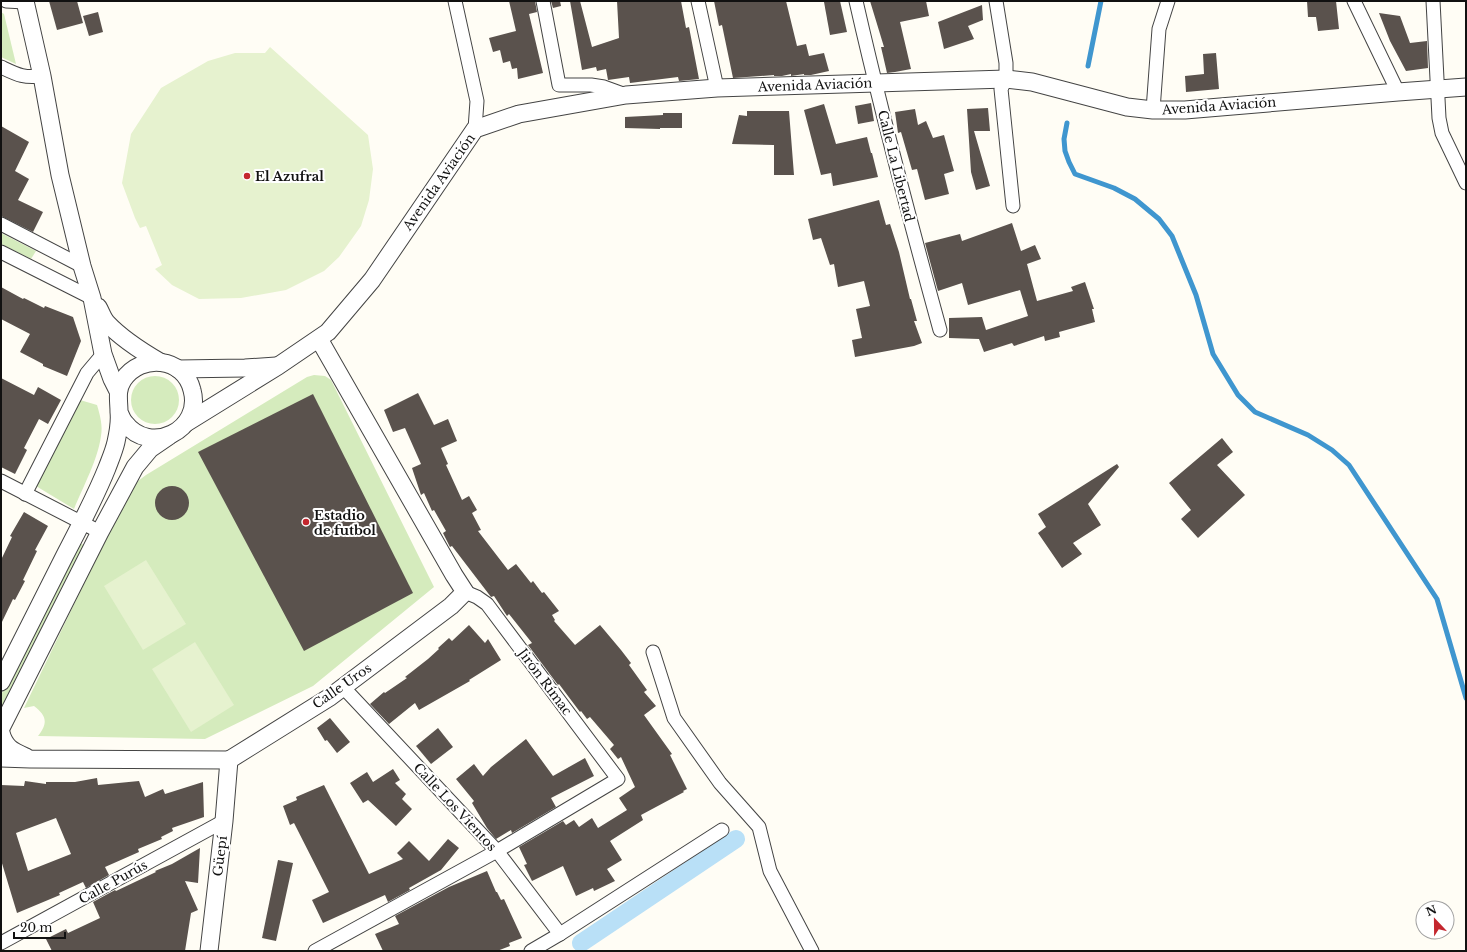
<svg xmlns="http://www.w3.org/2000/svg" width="1467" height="952" font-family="'Libre Baskerville',serif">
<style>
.green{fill:#d5ebbd}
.pitch{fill:#e6f2cf}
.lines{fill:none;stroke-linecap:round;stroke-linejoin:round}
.stream{stroke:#3f96cf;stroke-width:5}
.canal{stroke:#b9e0f7;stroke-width:18}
.building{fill:#5a524d;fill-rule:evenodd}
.minor-casing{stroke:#444;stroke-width:15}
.tertiary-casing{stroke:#444;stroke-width:19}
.minor{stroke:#fff;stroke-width:13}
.tertiary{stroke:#fff;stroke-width:17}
.poi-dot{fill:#c4262e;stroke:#fff;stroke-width:1.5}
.labels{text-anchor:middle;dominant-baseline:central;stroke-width:4;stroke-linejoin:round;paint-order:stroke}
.street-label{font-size:13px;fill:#111;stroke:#fff}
.poi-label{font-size:13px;font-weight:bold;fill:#111;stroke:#fff;text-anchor:start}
</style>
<rect width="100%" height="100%" fill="#fffdf5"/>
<g class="green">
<polygon points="1,12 4,14 16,64 1,57"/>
<polygon points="1,233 36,251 31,259 1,244"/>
<path d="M314,375L325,376L331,380L434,587L313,686L205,739L38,736C48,723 47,716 34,706L24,708L129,490L138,481L146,475L307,377Z"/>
<circle cx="155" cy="400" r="24"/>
<path d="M80,400L97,405C100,415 103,426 101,436C98,459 83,487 74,509L36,486Z"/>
<polygon points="77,542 84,545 1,711 1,695"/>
</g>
<g class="pitch">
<polygon points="270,47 368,135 373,169 369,200 361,226 339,257 324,271 286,290 241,298 199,299 172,285 155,269 162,265 146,226 140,228 135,218 122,183 131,134 161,88 208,61 235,53 265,53"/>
<polygon points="146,560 186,624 143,650 104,586"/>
<polygon points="195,642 234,705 191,732 152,669"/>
</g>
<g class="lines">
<g class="stream">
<polyline points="1088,66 1101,1"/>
<polyline points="1067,123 1064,139 1065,151 1069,162 1075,174 1114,188 1135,199 1159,219 1172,236 1196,295 1213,354 1238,395 1255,412 1308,435 1332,450 1349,465 1437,599 1466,698"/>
</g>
<polyline class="canal" points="581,943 736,839"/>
</g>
<g class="building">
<polygon points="49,1 77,1 83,23 57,30"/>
<polygon points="509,1 535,1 537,12 529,14 543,73 518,79 517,68 512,69 510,61 503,63 500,50 493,52 489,38 516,31"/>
<polygon points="551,1 560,1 561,6 553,8"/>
<polygon points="570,1 580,1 592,47 619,38 617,1 681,1 686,28 689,27 699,79 679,81 678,77 630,83 629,77 608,80 606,69 597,71 596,67 582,70"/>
<polygon points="714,1 786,1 797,46 806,44 809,56 824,53 829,71 811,75 804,75 804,74 791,76 791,74 782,76 774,76 774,75 733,78 722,25 719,26"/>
<polygon points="831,1 840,1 847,32 830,35 824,2"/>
<polygon points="870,1 926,1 929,16 900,22 911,69 895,72 887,73 881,47 884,47"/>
<polygon points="1307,1 1336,1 1339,29 1318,31 1316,17 1308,17"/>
<polygon points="982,5 983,20 968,26 974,39 944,49 938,22"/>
<polygon points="98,12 103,32 89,36 83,16"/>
<polygon points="1379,13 1400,16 1410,43 1427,41 1428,68 1406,71 1390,41"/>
<polygon points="1216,53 1219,89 1186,92 1185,76 1204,74 1203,54"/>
<polygon points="871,103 874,121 858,124 855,106"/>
<polygon points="824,104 836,144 867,137 871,153 872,153 878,177 833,186 831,173 821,175 804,110"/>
<polygon points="988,108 990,131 974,131 990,186 976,190 971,172 967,109"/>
<polygon points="915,109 918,125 926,121 933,138 944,135 954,171 944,174 949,194 925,200 917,169 912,170 901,132 898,133 895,112"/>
<polygon points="747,111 789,111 794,175 774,175 774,145 732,144 739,115 747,116"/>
<polygon points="663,113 682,113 682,128 660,128 660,129 625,128 625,117 663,115"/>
<polygon points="1,126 29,142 15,171 29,179 18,200 43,212 33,232 1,216"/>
<polygon points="879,200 886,225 890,224 899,252 910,299 911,299 917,321 914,321 922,343 914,346 855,357 852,340 862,338 856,309 870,306 864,281 838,287 834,264 830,265 821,238 813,240 808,219"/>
<polygon points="1012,223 1021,251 1035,245 1041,259 1027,264 1037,301 1073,291 1071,287 1085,282 1094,309 1092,309 1095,322 1059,332 1060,337 1045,341 1044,336 1014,346 1012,343 984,352 979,339 949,338 949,318 982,317 986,330 1028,316 1020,290 968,305 962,283 938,291 925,243 960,234 962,241"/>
<polygon points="1,287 23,299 24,298 44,308 45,306 73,317 81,341 67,376 43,366 43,364 20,352 30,334 1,319"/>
<polygon points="1,378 34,395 38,387 61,400 48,424 39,419 24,448 27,450 15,474 1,467"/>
<polygon points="418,393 434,425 448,419 457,441 441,448 448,464 446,465 462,500 469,496 477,510 472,513 481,530 478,531 508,570 516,564 531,583 533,581 542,593 544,592 559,611 552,615 555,620 554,621 575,645 600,625 621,650 631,663 629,665 647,690 644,692 656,706 644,715 672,754 670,755 687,789 683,791 684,792 641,815 643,820 610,841 622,860 607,869 615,881 594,891 593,888 576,896 563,866 532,881 524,865 527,864 519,847 563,821 566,825 574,820 579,827 592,818 598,828 627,810 619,798 635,787 621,757 618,759 610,749 614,745 590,717 587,719 581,711 580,712 559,684 558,685 528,645 532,643 509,614 507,616 494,596 491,597 452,546 450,547 443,533 446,531 434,510 432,511 424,493 421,495 412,468 421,464 405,428 393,432 384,410"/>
<polygon points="313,394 413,593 304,651 198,452"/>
<polygon points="1222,438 1233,452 1217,465 1245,495 1198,538 1181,519 1191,510 1169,483"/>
<polygon points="1117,464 1119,467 1088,504 1101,525 1073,543 1082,554 1062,568 1038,533 1046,527 1038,514"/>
<circle cx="172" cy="503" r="17"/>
<polygon points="24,512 48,526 35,550 37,551 23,580 25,581 15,600 13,599 1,624 1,560 12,537 10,536"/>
<polygon points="469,625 485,643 488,639 501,660 469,680 470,681 419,710 415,703 389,724 370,704 384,692 385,693 407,678 405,677 428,659 439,649 438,648 449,638 452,641"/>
<polygon points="330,718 350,742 337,753 327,740 325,741 317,728"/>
<polygon points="438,728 453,747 431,764 416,746"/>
<polygon points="526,739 553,776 585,758 594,776 551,798 556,807 512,833 511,830 496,839 487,828 472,803 474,801 456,779 474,764 483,776 491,767"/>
<polygon points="393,769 400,780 395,783 406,794 402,799 412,809 396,826 368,800 363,803 350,783 367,772 373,782"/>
<path d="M97,778L98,785L139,781L145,797L163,789L165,794L203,782L204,817L172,828L173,831L161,837L162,839L138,849L139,852L105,867L109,875L86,888L83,882L59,893L60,895L17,913L1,860V785L24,786L25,781L46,784V782H75ZM56,818L71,854L28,871L16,833Z"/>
<polygon points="324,785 369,874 403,859 397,853 409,841 429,861 448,839 459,848 441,870 409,888 410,890 388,902 385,895 323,923 312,900 329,892 294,823 290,825 283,806 297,800 296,797"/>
<polygon points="200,848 198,883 185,881 198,910 191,913 185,951 52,951 46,939 66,929 68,933 100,918 93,902 115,890 116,891 156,872 155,871 172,864"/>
<polygon points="278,860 293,863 276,941 262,938"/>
<polygon points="487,871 496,892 497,892 501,900 504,899 522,938 509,943 510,946 497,951 383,951 375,934 399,924 395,916 449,887"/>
</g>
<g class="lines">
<g class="minor-casing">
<g id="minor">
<polyline points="6,1 25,2"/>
<polyline points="455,1 477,101 475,129"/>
<polyline points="543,1 559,85 591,85 604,87 626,95"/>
<polyline points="698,1 717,88"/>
<path d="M856,1C881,111 910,221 940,330"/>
<polyline points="996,1 1006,63 1006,79 1001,89 1013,206"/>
<polyline points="1354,1 1398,92"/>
<polyline points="1433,1 1439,118 1442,133 1466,183"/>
<path d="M1,67C18,75 23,78 42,76"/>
<polyline points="1153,110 1159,29 1168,1"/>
<polyline points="1,224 82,266"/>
<polyline points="1,252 92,298"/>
<polyline points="1,481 100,532"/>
<polyline points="25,494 87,373 103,354"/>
<polyline points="653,652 674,718 720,783 759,827 770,871 812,951"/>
<polyline points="343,687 497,851 560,934"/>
<polyline points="1,943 224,821"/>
<polyline points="315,951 497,851 618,779 487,604 477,597 465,592"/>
<polyline points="531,951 560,934 722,830"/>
</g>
</g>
<g class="tertiary-casing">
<g id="tertiary">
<polyline points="25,1 42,76 60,175 82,266 92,298 103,354 112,379 118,391"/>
<path d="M98,307C101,312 103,319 107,323C122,339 141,351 160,362"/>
<polyline points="178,369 245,368 276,366"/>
<polyline points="186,423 278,366 328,332 372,280 475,129 519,114 626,95 717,88 1006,79 1032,82 1127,107 1153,110 1185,110 1398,92 1466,87"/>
<path d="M1,682C22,640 44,597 65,555C80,526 95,498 107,468C110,460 114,451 116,442C118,433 120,421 119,412C119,400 116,391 123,380C141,353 184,357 192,390C203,430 150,456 125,423C122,420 121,416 119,412"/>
<polyline points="1,728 100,532 135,467 150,449 169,436"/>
<path d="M1,733C5,748 13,751 26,757"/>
<polyline points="1,758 30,759 229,760"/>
<polyline points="229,760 330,697 451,606 465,592 454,575 319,339"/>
<polyline points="209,951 224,821 229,760"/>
</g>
</g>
<use href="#minor" class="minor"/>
<use href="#tertiary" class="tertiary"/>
</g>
<g class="poi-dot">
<circle cx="247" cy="176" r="4"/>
<circle cx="306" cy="522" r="4"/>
</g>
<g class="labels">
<g class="street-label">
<text transform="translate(815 85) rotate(-2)">Avenida Aviación</text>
<text transform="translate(1219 106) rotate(-4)">Avenida Aviación</text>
<text transform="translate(896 166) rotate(76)">Calle La Libertad</text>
<text transform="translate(439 182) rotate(-55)">Avenida Aviación</text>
<text transform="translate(545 682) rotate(53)">Jirón Rímac</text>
<text transform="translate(342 686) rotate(-35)">Calle Uros</text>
<text transform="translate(455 807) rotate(47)">Calle Los Vientos</text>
<text transform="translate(220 856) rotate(-83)">Güepí</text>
<text transform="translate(113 882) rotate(-29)">Calle Purús</text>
</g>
<g class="poi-label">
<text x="255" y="176">El Azufral</text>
<text x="314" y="515">Estadio<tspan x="314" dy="15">de futbol</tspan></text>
</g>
</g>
<rect width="1467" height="952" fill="none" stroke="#111111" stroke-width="4"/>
<g transform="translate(1435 920) rotate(338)"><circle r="19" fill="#ffffff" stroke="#a0a0a0"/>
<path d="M0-3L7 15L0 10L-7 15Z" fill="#c4262e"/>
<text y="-6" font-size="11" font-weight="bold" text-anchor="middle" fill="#111111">N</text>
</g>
<path d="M14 932v6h51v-6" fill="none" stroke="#111111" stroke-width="2"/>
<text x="20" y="932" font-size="12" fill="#111111" stroke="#ffffff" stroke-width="3" paint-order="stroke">20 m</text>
</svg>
